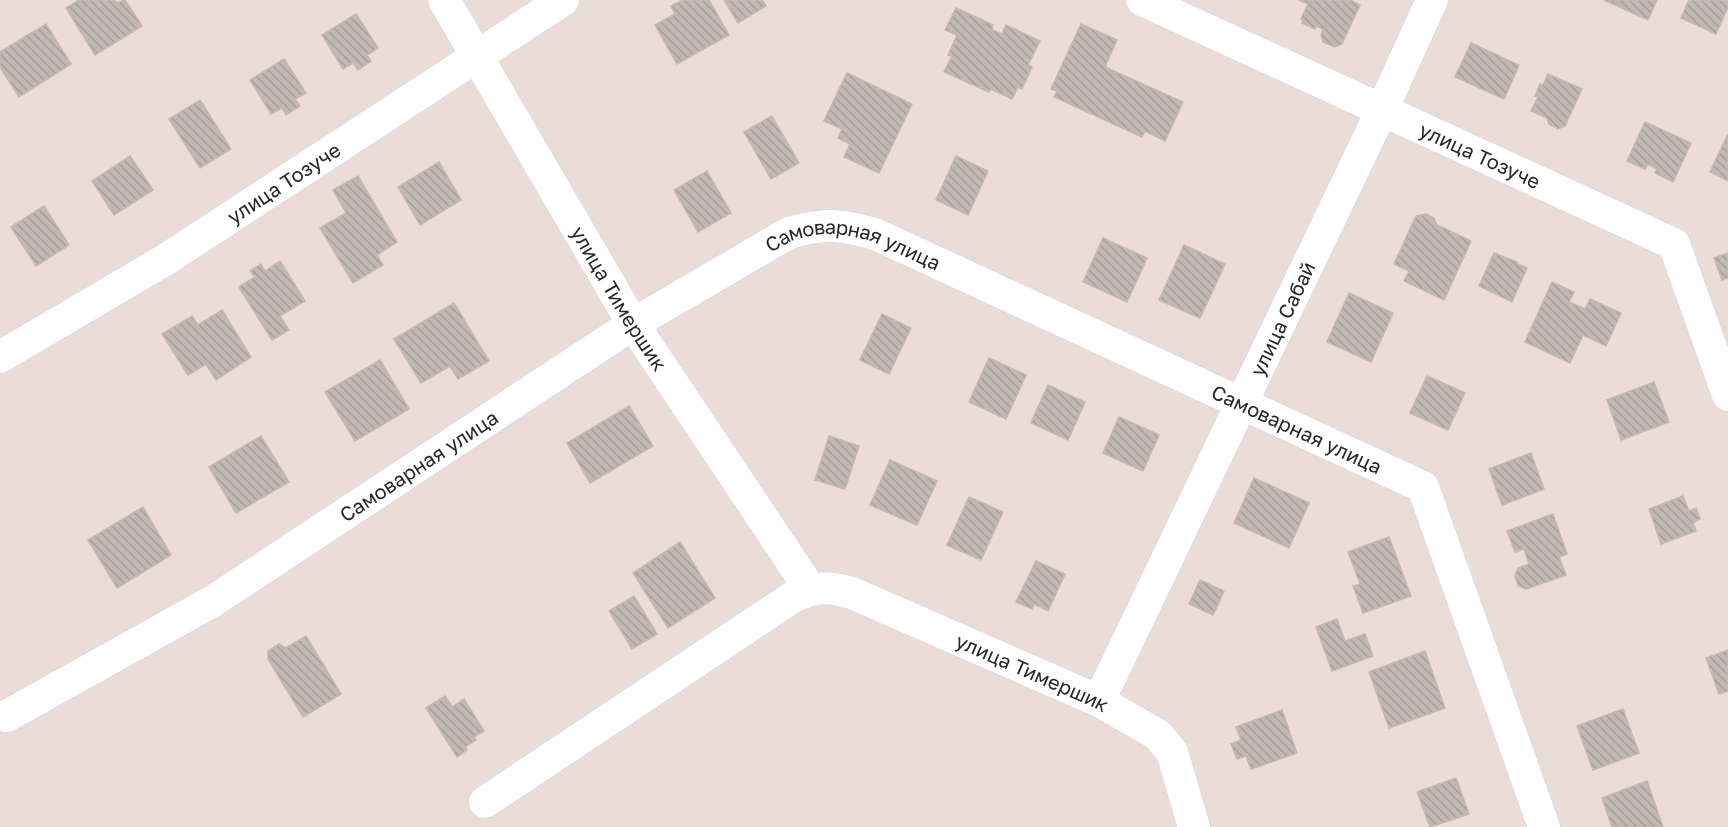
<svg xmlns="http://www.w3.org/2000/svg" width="1728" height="827" font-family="'Golos Text',sans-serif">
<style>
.building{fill:url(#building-back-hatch);stroke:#c6b8b1;stroke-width:1.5}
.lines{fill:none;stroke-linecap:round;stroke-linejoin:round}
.minor-casing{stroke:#ccd7e2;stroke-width:33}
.minor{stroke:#fff;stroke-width:32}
.labels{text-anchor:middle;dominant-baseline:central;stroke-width:4.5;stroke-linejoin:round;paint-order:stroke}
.street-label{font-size:20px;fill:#272727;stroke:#fff}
</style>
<defs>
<pattern id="building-back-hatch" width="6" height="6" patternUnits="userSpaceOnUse" patternTransform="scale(1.5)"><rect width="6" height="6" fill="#c2b8b3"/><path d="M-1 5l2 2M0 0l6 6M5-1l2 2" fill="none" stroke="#a79e9a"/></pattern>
</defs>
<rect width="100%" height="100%" fill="#ebdcd7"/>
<g class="building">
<polygon points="79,0 115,0 117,3 125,0 142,26 95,55 66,8"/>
<polygon points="683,0 709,0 729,35 677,64 655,25 675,14 671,6"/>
<polygon points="724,0 762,0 766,6 738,23"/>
<polygon points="1299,0 1350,0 1360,5 1342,44 1335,47 1323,42 1321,35 1323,29 1316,26 1315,29 1302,23 1303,20 1301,19 1308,4"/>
<polygon points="1604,0 1657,0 1648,20"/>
<polygon points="1689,0 1728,0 1728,7 1716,34 1681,18"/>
<polygon points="956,8 993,25 992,30 1002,34 1006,25 1040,41 1028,65 1032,67 1022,89 1018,87 1012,99 991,89 989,92 944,72 952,56 948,55 957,35 945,30"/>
<polygon points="356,14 378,48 367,55 371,61 358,70 353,63 343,69 322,35"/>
<polygon points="46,24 71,64 19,97 0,67 0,52"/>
<polygon points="1081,24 1117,40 1105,67 1183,102 1165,141 1145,131 1142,137 1054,97 1057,91 1051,89"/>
<polygon points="1471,43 1519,65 1504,99 1455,77"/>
<polygon points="284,59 306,93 295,99 300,106 286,115 282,108 271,114 250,80"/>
<polygon points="847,73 912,104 879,173 844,157 850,144 838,138 842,129 824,121"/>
<polygon points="1548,74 1582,89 1565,126 1558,129 1549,124 1547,118 1531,111 1538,97 1535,96 1540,84 1543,85"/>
<polygon points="200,100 231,149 200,168 169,119"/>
<polygon points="772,116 799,163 771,179 744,132"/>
<polygon points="1645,122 1691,143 1673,182 1655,173 1657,169 1648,164 1645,169 1627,161"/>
<polygon points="1728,134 1728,181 1710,172"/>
<polygon points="130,156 153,190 114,215 92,181"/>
<polygon points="956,156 988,171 968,215 936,200"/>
<polygon points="439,162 461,200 420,225 398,187"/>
<polygon points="707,171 731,213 698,232 674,190"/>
<polygon points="358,176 397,242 377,255 383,265 353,283 320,228 346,213 333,190"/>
<polygon points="44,206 69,245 36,266 11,227"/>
<polygon points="1426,214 1434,218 1437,225 1471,241 1444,300 1404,281 1409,271 1394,264 1416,216"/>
<polygon points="1103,238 1147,258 1127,302 1083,282"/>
<polygon points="1184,245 1225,264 1200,318 1159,300"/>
<polygon points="1494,253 1517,262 1516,263 1527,268 1512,302 1479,286"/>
<polygon points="1728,253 1728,278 1722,280 1714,258"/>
<polygon points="280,261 305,301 280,316 289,330 272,340 239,287 255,277 250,271 261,264 265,271"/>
<polygon points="1552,282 1574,292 1569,302 1585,309 1590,299 1621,313 1606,346 1583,335 1570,363 1525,342"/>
<polygon points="1349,293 1393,313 1371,362 1327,342"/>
<polygon points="454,303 489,361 458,379 450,366 421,383 394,339"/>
<polygon points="222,310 251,357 216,380 206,364 188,375 162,334 192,316 198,325"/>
<polygon points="882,314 911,328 889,374 860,360"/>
<polygon points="989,358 1026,375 1006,419 969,402"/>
<polygon points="380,360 409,409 355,441 325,392"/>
<polygon points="1427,376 1465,393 1448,430 1410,413"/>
<polygon points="1654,382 1669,422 1621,440 1607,400"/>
<polygon points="1048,385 1085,402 1068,440 1031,423"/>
<polygon points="629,406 653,446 590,483 567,443"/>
<polygon points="1119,417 1159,435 1143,471 1103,453"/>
<polygon points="261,436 289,482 236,513 209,467"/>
<polygon points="829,436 859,446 845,489 815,480"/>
<polygon points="1531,453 1544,489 1502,505 1489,469"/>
<polygon points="890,460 937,481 917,525 870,505"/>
<polygon points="1254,478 1309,503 1289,548 1234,523"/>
<polygon points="1683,496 1689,511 1696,508 1700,519 1693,523 1696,531 1661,544 1649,509"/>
<polygon points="969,497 1003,512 981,560 947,545"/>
<polygon points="143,507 171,555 117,588 88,540"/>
<polygon points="1553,514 1567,554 1559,557 1566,575 1526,589 1518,586 1515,576 1518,568 1529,564 1524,549 1515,552 1507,531"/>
<polygon points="1389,537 1411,596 1363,613 1353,586 1360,584 1348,552"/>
<polygon points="680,542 715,598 668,628 633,573"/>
<polygon points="1036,561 1065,574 1048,611 1034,604 1032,609 1016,602"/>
<polygon points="1200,580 1224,591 1213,615 1189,604"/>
<polygon points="634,596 657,634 632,649 609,611"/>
<polygon points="1337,619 1345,641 1365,634 1373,656 1332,671 1316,627"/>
<polygon points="306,636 341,694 303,717 268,659 268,651 279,644 286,648"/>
<polygon points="1728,650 1728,691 1719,694 1706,658"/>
<polygon points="1425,651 1445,708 1389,728 1369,672"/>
<polygon points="445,696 452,707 464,699 484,731 474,737 476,740 465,747 467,750 457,757 426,708"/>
<polygon points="1623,709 1639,753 1593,770 1577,726"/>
<polygon points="1282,710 1297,753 1251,769 1246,756 1237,759 1231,744 1241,740 1236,727"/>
<polygon points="1456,778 1469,814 1430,827 1417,792"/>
<polygon points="1647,781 1663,827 1612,827 1602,798"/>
</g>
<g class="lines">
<g class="minor-casing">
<g id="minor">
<path id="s1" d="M444,0L633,324L810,589"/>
<path id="s2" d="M1142,0L1674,244L1728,395"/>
<path id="s3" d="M0,357L165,260L563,0"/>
<path id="s4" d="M1099,701L1382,110L1432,0"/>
<path id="s5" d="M7,716L213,601L633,324L789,233C824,223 839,224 875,234L1423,487L1544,827"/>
<path id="s6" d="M485,802L793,597C817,586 827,586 852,593L1099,701L1158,735L1172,752L1194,827"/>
</g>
</g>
<use href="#minor" class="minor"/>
</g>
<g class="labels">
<g class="street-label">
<text stroke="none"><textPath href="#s2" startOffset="372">улица Тозуче</textPath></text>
<text stroke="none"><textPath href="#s3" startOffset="333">улица Тозуче</textPath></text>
<text stroke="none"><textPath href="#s5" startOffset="986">Самоварная улица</textPath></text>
<text stroke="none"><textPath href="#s1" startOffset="346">улица Тимершик</textPath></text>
<text stroke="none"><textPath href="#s4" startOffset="424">улица Сабай</textPath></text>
<text stroke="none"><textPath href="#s5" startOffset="1472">Самоварная улица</textPath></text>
<text stroke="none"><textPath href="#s5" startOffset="482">Самоварная улица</textPath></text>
<text stroke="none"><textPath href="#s6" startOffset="628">улица Тимершик</textPath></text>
</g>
</g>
</svg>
